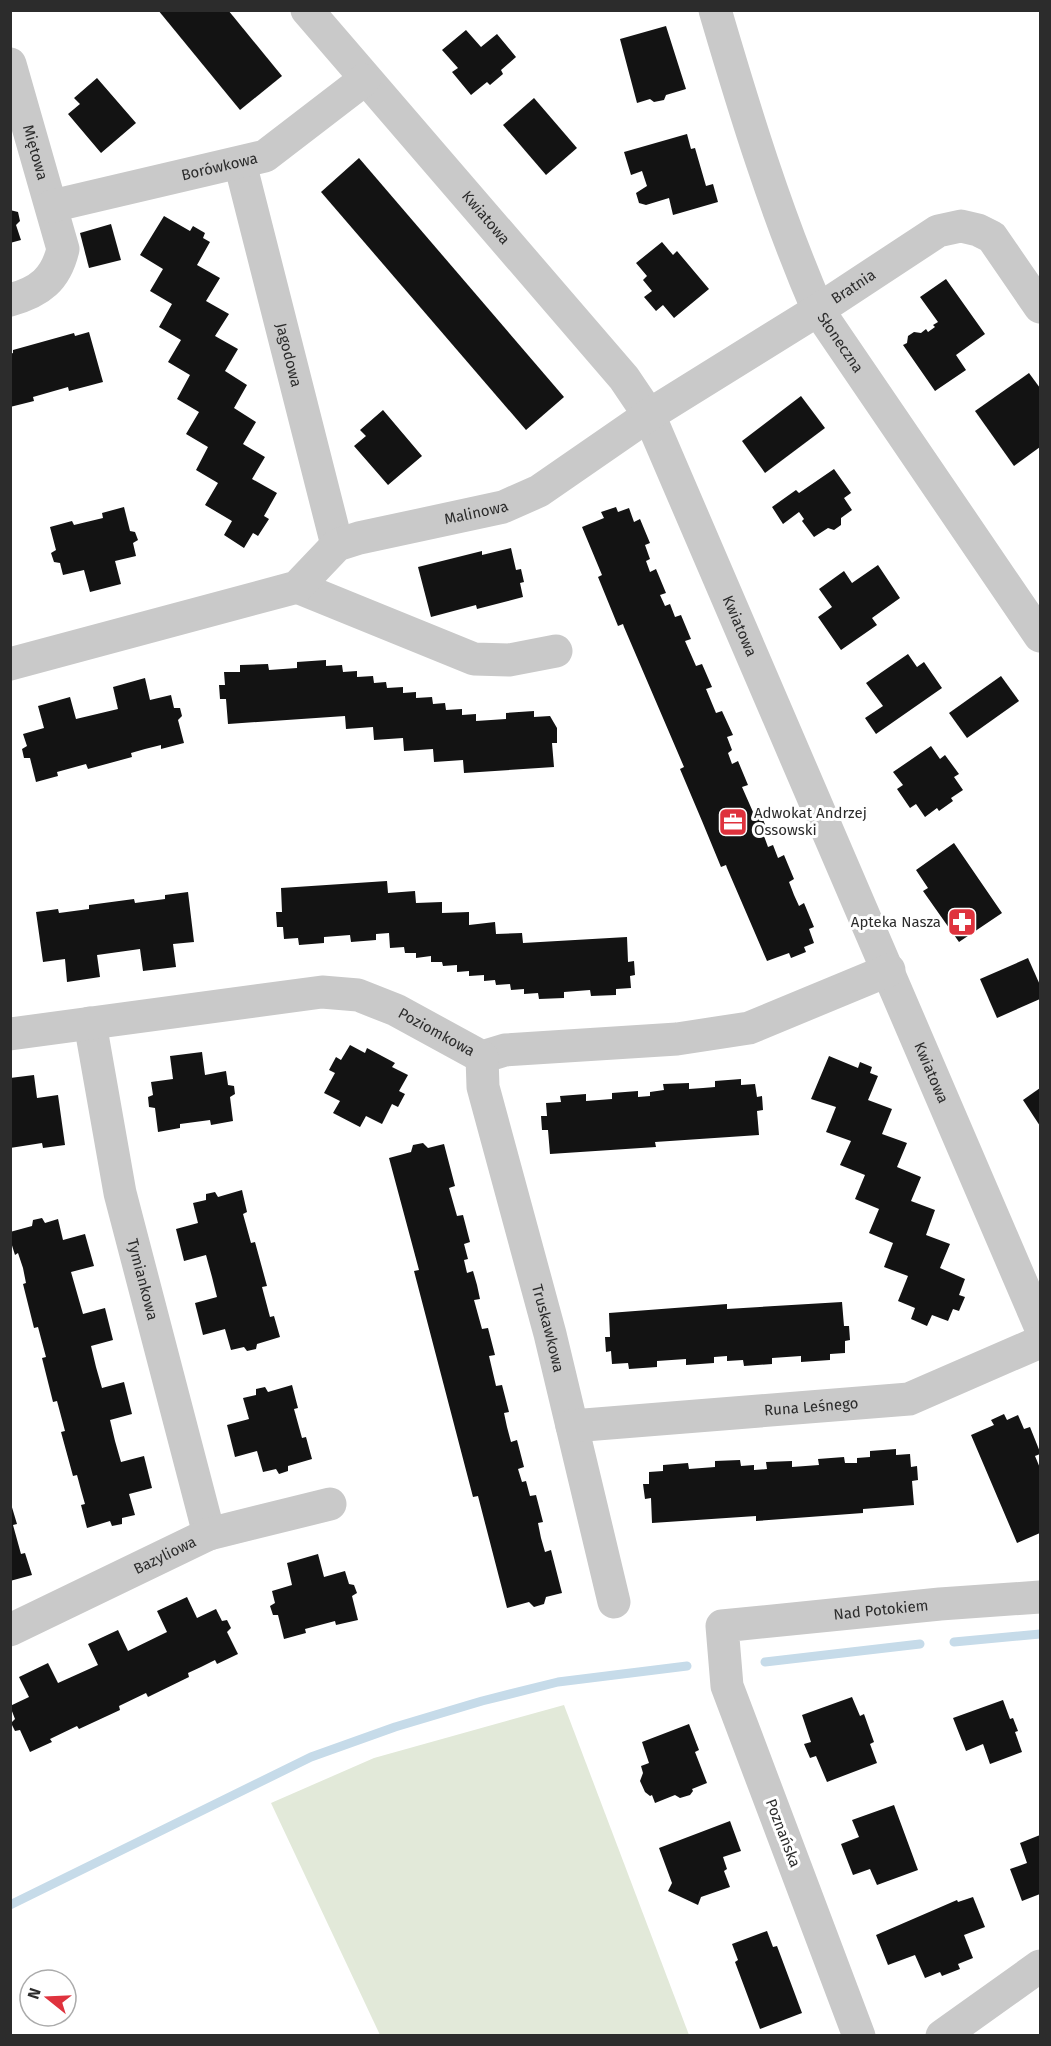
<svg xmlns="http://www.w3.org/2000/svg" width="1051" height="2046" font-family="'Fira Sans',sans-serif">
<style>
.green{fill:#e2e9d9}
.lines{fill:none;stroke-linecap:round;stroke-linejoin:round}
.stream{stroke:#c6dbe9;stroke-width:9}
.building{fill:#131313}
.minor{stroke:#c9c9c9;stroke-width:33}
.labels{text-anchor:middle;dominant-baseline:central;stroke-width:6;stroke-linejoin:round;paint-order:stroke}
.street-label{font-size:15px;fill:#2c2c2c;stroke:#fff}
.poi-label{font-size:15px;fill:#2c2c2c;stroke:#fff;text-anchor:start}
</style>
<rect width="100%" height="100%" fill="#fff"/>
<polygon class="green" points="564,1705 689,2035 380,2035 271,1803 374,1758"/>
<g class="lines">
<g class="stream">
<polyline points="954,1642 1040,1634"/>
<polyline points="765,1662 920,1644"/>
<polyline points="10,1905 311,1757 395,1727 482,1701 558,1682 687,1666"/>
</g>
</g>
<g class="building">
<polygon points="158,10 228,10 282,76 240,110"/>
<polygon points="666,26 686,89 666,95 664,100 654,102 650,99 637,103 620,39"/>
<polygon points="466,30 481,47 497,34 516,57 501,70 503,74 490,85 487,82 471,95 452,72 458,68 442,50"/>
<polygon points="97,78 136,123 101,153 68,114 80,104 74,98"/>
<polygon points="534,98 577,148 546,175 503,125"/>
<polygon points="687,134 691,149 695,148 706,186 713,184 718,202 673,215 669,198 646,205 639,203 636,193 647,186 642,171 631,175 624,152"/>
<polygon points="359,158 564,397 526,430 321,192"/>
<polygon points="10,210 18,212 20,221 16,225 21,240 10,243"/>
<polygon points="164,216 190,231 193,226 205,233 203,238 210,242 197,265 220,278 206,301 229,314 215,336 238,349 225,371 247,385 234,408 256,422 243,444 265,457 252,479 277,493 264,516 269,519 258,536 253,533 244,548 224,535 232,521 205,505 218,483 196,470 208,447 186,434 199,412 177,399 190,375 168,362 181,340 159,327 172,304 150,291 163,269 140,255"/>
<polygon points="111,224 121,260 89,268 80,233"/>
<polygon points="662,242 673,255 677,251 709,289 674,318 663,305 656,311 644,297 652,291 643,280 647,276 636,263"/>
<polygon points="946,279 985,334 956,355 966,370 935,391 903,345 907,343 908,336 914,332 921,333 926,329 928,332 935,327 933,325 938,322 920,297"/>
<polygon points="89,332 103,382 69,391 68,387 33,397 34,401 10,407 10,354 13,353 13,350 74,333 75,336"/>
<polygon points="1029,373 1040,388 1040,447 1014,466 975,411"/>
<polygon points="801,396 825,428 765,473 742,441"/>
<polygon points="383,410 422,456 388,485 354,446 366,436 360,430"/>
<polygon points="834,469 851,493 844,498 852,510 841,518 841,525 834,530 828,528 814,537 802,521 804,519 799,512 783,524 772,507 796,490 799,493"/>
<polygon points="124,507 130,531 135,532 138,540 133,543 136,556 115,561 121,584 90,592 84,570 63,575 60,563 54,562 51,553 56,550 50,527 72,521 74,525 103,518 102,513"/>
<polygon points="616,507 618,512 629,508 634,522 640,519 650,543 645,545 650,559 646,561 650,572 656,569 666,593 660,595 665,606 670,604 675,617 681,615 691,639 685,641 696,666 702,664 712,687 706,689 716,713 722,711 733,735 727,737 732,750 728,753 732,764 738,761 748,785 742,787 753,812 759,810 769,834 764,836 768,847 773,845 778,858 784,855 794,879 789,882 794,895 799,906 804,903 814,927 809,929 814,943 804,947 806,952 791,958 789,953 767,961 727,868 726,865 721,867 702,821 680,769 684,767 624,627 623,624 618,626 598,577 602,575 582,527 604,518 601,512"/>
<polygon points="511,548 516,570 521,569 524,582 520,583 523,597 477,609 476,605 431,617 418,567 482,551 482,555"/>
<polygon points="878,565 900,598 872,618 877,625 841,650 818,617 832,607 819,589 844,571 852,583"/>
<polygon points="908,654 917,667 924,662 942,688 876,734 865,718 883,706 866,683"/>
<polygon points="326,660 326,666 342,665 343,672 357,671 357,677 373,676 374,683 386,682 387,688 403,687 403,693 416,692 416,698 432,697 433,704 445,703 446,710 462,709 462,715 476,714 476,721 506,719 506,713 519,712 534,711 534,717 550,716 557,728 557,743 552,743 554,767 464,773 463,760 434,762 433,749 404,751 403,738 374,740 373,727 346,729 345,716 228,724 226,699 220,699 219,685 225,685 224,672 240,672 240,665 268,664 269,670 297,668 297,662"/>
<polygon points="1001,676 1019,701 967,738 949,713"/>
<polygon points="145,678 150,700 171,695 174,708 180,708 182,716 178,720 184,743 161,749 161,745 145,749 131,753 132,757 88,769 86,764 57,772 58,776 36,782 30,758 24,758 22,749 27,746 23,734 44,728 38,706 70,697 76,719 118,709 113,687"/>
<polygon points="931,746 940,759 945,755 959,774 954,777 963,790 951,798 953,801 939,811 937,808 925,817 916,804 910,808 897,789 903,785 893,772"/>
<polygon points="954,843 1002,913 959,942 923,891 928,888 916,870"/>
<polygon points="387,881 388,893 415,891 416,903 442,902 442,913 469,912 469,925 495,922 496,934 522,933 523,943 627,937 628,962 634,961 635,975 630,976 631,988 616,989 616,995 591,996 590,990 564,992 564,998 539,999 538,993 524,994 524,989 511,990 510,984 496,985 495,980 484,981 484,975 469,976 469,971 457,972 457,965 443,966 442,962 431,962 431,956 416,958 416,953 405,953 404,947 390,948 389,933 376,934 376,940 351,942 350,935 324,937 324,943 299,945 298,938 284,939 283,927 277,927 276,912 282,912 281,888"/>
<polygon points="188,892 194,942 173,944 176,967 143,971 140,949 97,955 100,977 67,982 65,959 43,962 36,912 58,909 59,913 89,909 89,905 134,899 135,903 165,899 165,895"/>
<polygon points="1028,958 1040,985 1040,999 997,1018 980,979"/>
<polygon points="350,1045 365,1053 367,1048 395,1063 392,1067 408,1075 399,1091 405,1094 398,1107 392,1104 382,1124 366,1116 360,1127 333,1113 340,1101 324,1093 335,1073 329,1070 336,1057 341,1060"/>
<polygon points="202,1052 205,1075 226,1071 228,1085 234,1086 235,1094 230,1097 233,1121 211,1125 210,1120 180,1124 180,1128 158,1132 155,1108 149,1107 148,1097 153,1095 151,1082 173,1079 170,1056"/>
<polygon points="829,1056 858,1068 860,1062 872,1067 870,1073 878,1076 868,1100 892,1109 882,1134 907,1143 897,1167 921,1177 911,1201 935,1210 926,1235 950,1244 940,1268 965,1279 959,1295 965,1297 959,1311 953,1309 948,1321 932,1315 927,1326 911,1319 915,1308 898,1301 908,1276 884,1267 893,1243 869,1233 879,1209 855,1199 865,1175 840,1165 851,1141 826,1132 836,1107 811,1099"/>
<polygon points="34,1075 37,1098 58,1095 65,1145 43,1148 42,1143 10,1148 10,1078"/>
<polygon points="741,1079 741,1085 755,1084 757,1097 762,1096 763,1110 757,1111 759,1135 655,1142 656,1147 550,1154 548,1130 542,1130 541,1116 547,1116 546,1103 561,1102 560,1096 586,1094 586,1101 612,1099 612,1093 638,1091 638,1097 650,1096 650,1092 664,1090 663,1084 689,1083 689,1089 703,1088 715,1087 715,1081"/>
<polygon points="1040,1088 1040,1126 1023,1100"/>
<polygon points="423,1143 428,1148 444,1144 455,1186 449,1188 457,1216 463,1215 470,1242 464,1244 468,1259 464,1260 467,1273 473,1271 477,1285 480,1299 474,1300 482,1329 488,1328 495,1355 489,1356 496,1386 502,1385 509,1412 504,1413 507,1427 511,1442 517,1440 524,1467 518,1469 522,1482 526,1481 530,1496 536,1495 543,1522 538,1523 541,1538 545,1552 551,1550 562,1593 546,1597 544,1604 534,1607 529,1602 507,1608 478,1496 473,1497 414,1271 419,1270 389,1158 411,1152 413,1145"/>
<polygon points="242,1190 247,1212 243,1214 251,1243 255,1242 267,1286 262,1287 270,1317 274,1316 280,1337 257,1344 256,1349 247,1351 244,1347 231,1350 225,1329 203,1335 195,1303 217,1297 212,1277 206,1255 184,1261 176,1229 198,1223 193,1203 206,1200 206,1194 215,1192 218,1197"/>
<polygon points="42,1218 45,1223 58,1219 63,1240 85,1234 94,1266 71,1272 83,1314 105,1308 113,1340 91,1346 96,1367 102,1388 124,1382 132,1414 110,1420 115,1441 121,1462 144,1456 152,1488 129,1494 135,1515 122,1518 122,1524 112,1526 110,1521 87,1528 81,1505 85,1504 81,1490 77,1475 73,1476 61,1432 65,1431 57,1401 53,1402 42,1358 46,1357 38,1327 34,1328 23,1284 26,1283 23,1268 18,1253 15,1255 10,1239 10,1232 32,1226 33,1220"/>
<polygon points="842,1302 844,1326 849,1326 850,1340 845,1341 845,1353 830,1354 830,1360 801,1362 801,1356 772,1358 772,1364 744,1366 743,1360 727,1361 727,1356 714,1357 714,1363 686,1365 686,1359 657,1361 657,1367 629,1369 628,1363 612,1364 611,1351 606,1352 605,1337 610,1337 609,1313 727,1304 727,1309"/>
<polygon points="292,1385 298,1408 294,1409 302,1438 306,1437 312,1459 288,1466 288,1471 279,1474 276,1469 263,1472 257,1451 235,1457 227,1425 249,1419 243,1398 256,1395 256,1389 265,1387 268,1392"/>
<polygon points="1004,1414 1007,1420 1018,1415 1024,1429 1030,1427 1040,1452 1040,1454 1035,1456 1040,1468 1040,1533 1017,1543 971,1435 994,1425 991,1420"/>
<polygon points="896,1449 896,1455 910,1454 911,1467 917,1466 918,1480 912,1481 914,1505 863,1509 863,1513 756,1521 756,1516 652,1523 651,1498 645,1499 643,1484 649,1484 649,1472 663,1471 663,1465 688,1463 689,1469 715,1467 715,1461 740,1460 741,1466 754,1465 754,1470 767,1469 766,1462 792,1461 792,1467 819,1465 818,1459 844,1457 845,1463 857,1463 857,1458 870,1457 870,1451"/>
<polygon points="11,1504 17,1524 13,1525 21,1554 25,1553 32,1575 10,1581"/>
<polygon points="318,1554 324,1577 345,1571 349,1584 354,1585 357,1593 352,1596 358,1620 336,1625 335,1621 305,1629 306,1633 284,1639 278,1615 273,1615 270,1606 275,1603 272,1591 292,1585 287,1563"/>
<polygon points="187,1597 197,1618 216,1609 222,1621 227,1620 231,1628 227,1632 238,1654 217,1664 215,1660 201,1667 188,1673 189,1677 148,1697 146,1693 119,1706 120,1710 79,1729 77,1726 50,1739 52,1742 30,1752 20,1730 15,1731 11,1723 15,1719 10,1706 29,1697 19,1677 48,1663 58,1683 98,1665 88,1644 118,1630 128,1651 167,1632 157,1611"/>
<polygon points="852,1697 860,1716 864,1714 874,1742 870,1744 877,1763 827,1782 816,1756 810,1758 804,1744 811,1742 802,1715"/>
<polygon points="1003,1700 1010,1719 1013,1718 1018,1731 1015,1732 1022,1752 990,1764 983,1744 966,1751 953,1718"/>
<polygon points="689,1724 699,1750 695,1752 707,1783 692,1789 693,1791 690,1795 680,1798 675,1795 655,1803 652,1795 650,1796 645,1792 640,1781 643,1773 641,1766 649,1763 642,1742"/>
<polygon points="894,1805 918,1870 877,1885 870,1869 853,1875 841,1844 859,1837 852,1820"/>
<polygon points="730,1821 741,1851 723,1857 727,1869 724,1871 730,1887 701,1897 698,1905 668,1891 672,1883 659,1848"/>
<polygon points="1040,1835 1040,1894 1022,1901 1010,1869 1027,1863 1020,1843"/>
<polygon points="973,1897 985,1927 964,1935 973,1958 958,1964 960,1969 942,1976 940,1972 925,1978 915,1955 888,1965 876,1935 957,1900 958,1902"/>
<polygon points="767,1931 773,1947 777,1946 802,2013 760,2029 735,1962 738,1960 732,1944"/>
</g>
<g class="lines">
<g class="minor">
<path id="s1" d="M307,10L624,378L649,415L1040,1326"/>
<path id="s2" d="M715,10C745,112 776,213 818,310L1040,636"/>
<path id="s3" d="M10,64L63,249C56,279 40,292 10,300"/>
<path id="s4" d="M240,163L337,545"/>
<path id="s5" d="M52,206L265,156L364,80"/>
<polyline points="297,587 474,659 509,660 556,651"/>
<path id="s6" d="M10,664L297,587L337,545L359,538L503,507L539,491L649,415L818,310L938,231L961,226L978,230L992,237L1040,307"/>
<path id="s7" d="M90,1023L120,1193L209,1534"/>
<path id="s8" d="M10,1034L322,992L358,995L396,1010L482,1057L505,1050L677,1039L749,1028L889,970"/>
<path id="s9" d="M482,1057L483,1087L550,1334L614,1602"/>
<path id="s10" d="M572,1426L909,1399L1040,1342"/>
<path id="s11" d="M10,1630L209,1534L330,1504"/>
<path id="s12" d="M859,2036L727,1686L722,1626L940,1604L1040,1597"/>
<polyline points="942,2036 1040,1966"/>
</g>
</g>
<defs>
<g id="office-square" transform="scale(1.5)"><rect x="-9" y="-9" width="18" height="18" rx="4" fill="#df323d" stroke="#fff"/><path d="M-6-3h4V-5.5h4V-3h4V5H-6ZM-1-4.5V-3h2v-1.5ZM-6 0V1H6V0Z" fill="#fff"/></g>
<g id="pharmacy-square" transform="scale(1.5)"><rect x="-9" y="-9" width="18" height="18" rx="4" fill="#df323d" stroke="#fff"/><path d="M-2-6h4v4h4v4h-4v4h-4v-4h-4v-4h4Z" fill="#fff"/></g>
</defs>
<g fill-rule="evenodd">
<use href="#office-square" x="733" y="822"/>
<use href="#pharmacy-square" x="962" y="922"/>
</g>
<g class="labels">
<g class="street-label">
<text stroke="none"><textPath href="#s3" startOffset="92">Miętowa</textPath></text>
<text stroke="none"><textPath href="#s5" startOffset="172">Borówkowa</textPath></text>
<text stroke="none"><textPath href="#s1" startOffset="274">Kwiatowa</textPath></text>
<text stroke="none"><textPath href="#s6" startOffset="940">Bratnia</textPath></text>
<text stroke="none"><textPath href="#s2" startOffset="357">Słoneczna</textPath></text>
<text stroke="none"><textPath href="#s4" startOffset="198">Jagodowa</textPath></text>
<text stroke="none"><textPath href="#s6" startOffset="498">Malinowa</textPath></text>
<text stroke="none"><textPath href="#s1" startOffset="760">Kwiatowa</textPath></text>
<text stroke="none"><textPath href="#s8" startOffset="438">Poziomkowa</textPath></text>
<text stroke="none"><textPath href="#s1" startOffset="1246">Kwiatowa</textPath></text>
<text stroke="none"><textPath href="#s7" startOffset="262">Tymiankowa</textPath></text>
<text stroke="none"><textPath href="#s9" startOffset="280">Truskawkowa</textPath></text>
<text stroke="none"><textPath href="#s10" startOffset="240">Runa Leśnego</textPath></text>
<text stroke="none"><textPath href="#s11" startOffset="172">Bazyliowa</textPath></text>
<text stroke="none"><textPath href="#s12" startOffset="594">Nad Potokiem</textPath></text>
<text transform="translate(783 1833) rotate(69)">Poznańska</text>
</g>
<g class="poi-label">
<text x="754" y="813">Adwokat Andrzej<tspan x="754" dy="17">Ossowski</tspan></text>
<text x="941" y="922" text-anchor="end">Apteka Nasza</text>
</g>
</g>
<rect width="1051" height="2046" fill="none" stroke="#2c2c2c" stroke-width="24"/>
<g transform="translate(48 1998) rotate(288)"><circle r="28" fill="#ffffff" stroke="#ababab" stroke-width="1.5"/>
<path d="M0-4.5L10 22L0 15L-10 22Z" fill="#df323d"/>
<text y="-9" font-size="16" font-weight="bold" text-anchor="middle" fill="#2c2c2c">N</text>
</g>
</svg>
